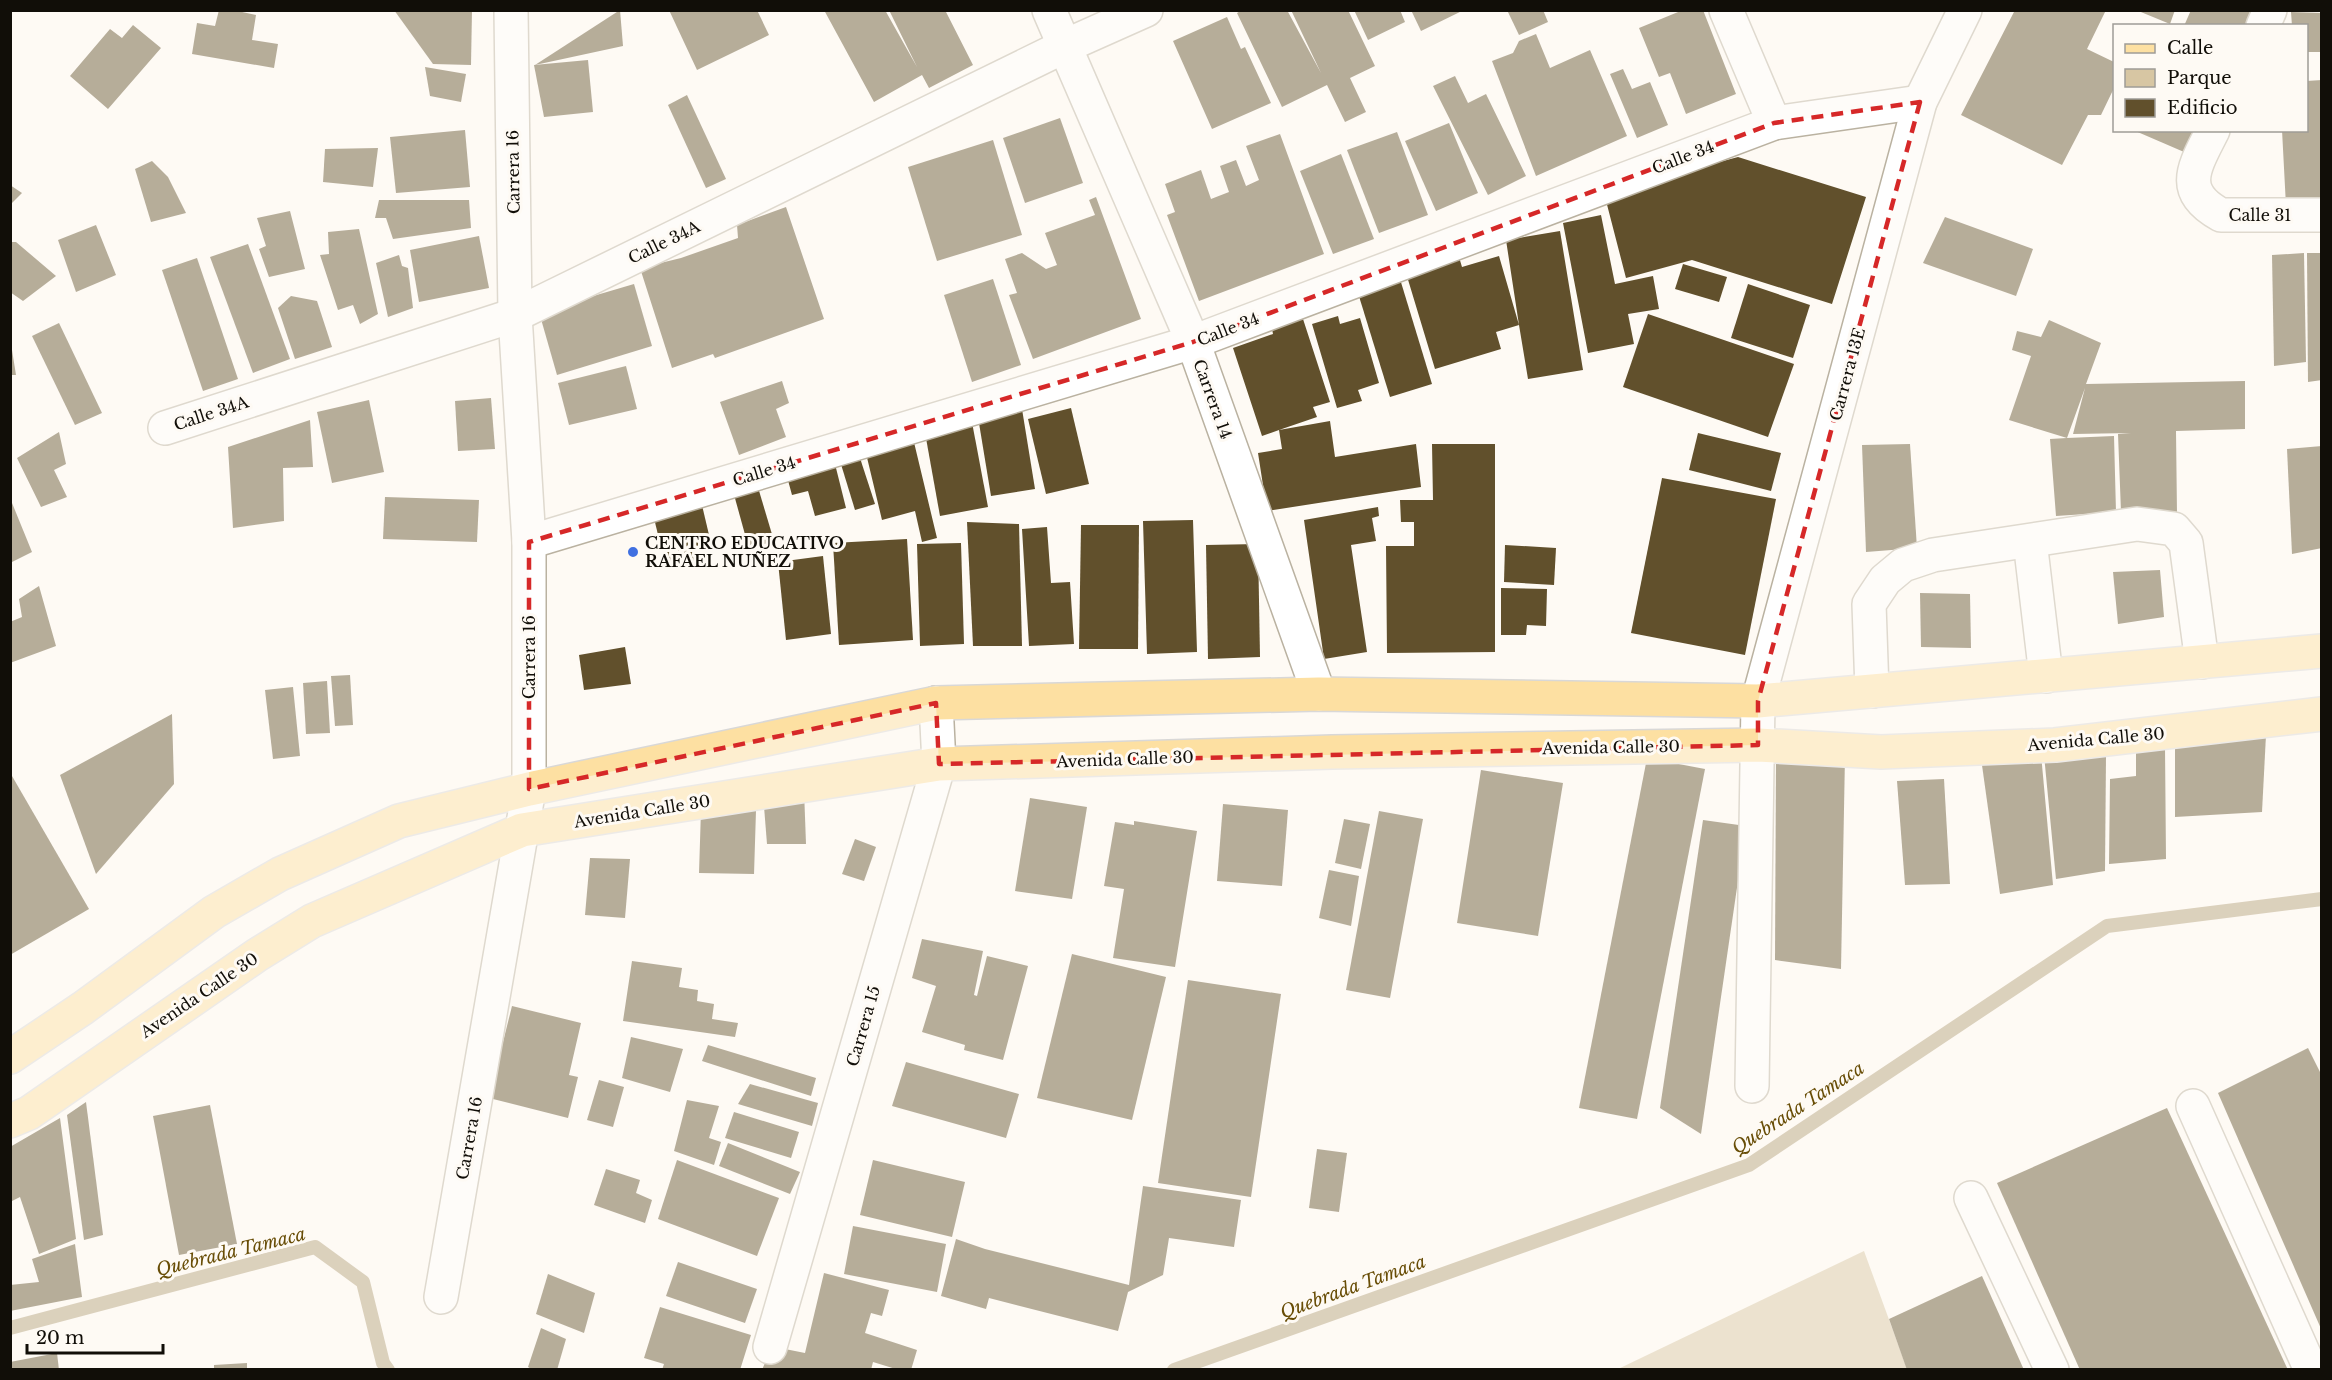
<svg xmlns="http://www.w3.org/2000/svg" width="2332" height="1380" font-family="'Libre Baskerville',serif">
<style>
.green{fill:#d7c6a3}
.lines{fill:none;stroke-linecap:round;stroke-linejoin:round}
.stream{stroke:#b29f79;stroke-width:14}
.building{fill:#61502c}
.minor-casing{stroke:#bab2a1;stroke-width:36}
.major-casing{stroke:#d9d8d7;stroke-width:36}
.minor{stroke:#fff;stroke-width:33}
.major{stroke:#fde0a2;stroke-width:33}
.marked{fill:none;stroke:#d62828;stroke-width:4.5;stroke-dasharray:12 8;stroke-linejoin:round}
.poi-dot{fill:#4070e1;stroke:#fefaf4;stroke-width:2}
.labels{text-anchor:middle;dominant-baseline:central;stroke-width:6;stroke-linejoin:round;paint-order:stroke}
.street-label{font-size:16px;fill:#110e08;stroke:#fefaf4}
.poi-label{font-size:16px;font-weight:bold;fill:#110e08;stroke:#fefaf4;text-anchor:start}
.water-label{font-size:18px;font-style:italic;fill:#684d06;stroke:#fefaf4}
</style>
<rect width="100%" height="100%" fill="#fefaf4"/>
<polygon class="green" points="1864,1251 1907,1369 1616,1370"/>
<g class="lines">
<g class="stream">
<polyline points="10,1328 315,1247 363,1282 383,1363 388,1370"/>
<polyline points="1174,1370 1749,1165 2107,926 2322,899"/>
</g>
</g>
<g class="building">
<polygon points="219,10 233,10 256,15 252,40 278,44 274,68 192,54 197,23 215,26"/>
<polygon points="394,10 472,10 471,65 433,64"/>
<polygon points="620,10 623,46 535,65"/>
<polygon points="669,10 757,10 769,35 697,70"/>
<polygon points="824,10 885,10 917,67 889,10 945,10 973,65 929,88 922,75 874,102"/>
<polygon points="1242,10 1287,10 1321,73 1291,10 1348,10 1375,66 1350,78 1366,112 1345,122 1327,85 1282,107 1237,13"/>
<polygon points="1354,10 1400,10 1405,22 1368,40"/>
<polygon points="1411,10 1464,10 1421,31"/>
<polygon points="1507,10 1543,10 1548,22 1519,35"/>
<polygon points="1683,10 1703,10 1736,94 1686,114 1670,73 1659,77 1639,28"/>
<polygon points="2015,10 2106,10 2087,49 2114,62 2114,88 2101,115 2088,115 2062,165 1961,115"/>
<polygon points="2136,10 2175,10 2170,24"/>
<polygon points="2191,10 2267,10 2259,26 2184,26"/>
<polygon points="2291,12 2322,13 2322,52 2306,52 2306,26 2292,26"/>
<polygon points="1227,17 1241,49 1245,47 1271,103 1212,129 1173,41"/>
<polygon points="133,25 161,48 108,109 70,76 110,29 122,38"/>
<polygon points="1536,34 1550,68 1590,50 1627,136 1536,176 1492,61 1513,53 1519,41"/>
<polygon points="588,60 593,112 544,117 534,65"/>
<polygon points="425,67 466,74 461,102 430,96"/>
<polygon points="1623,69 1632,89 1650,82 1668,125 1637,138 1610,74"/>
<polygon points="1455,76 1468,103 1486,94 1526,176 1488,195 1433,86"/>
<polygon points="2322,80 2322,206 2286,206 2282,130 2306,130 2306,81"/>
<polygon points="687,95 726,179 706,188 668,105"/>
<polygon points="1060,118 1083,183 1025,203 1003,138"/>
<polygon points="1449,123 1478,193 1436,211 1405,141"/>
<polygon points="465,130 470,187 396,193 390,137"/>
<polygon points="2133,130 2201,130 2191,155"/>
<polygon points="1397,132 1428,215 1379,233 1347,150"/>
<polygon points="1280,134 1324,254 1199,301 1167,215 1175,212 1165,184 1201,170 1211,199 1229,192 1220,166 1236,160 1246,186 1259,180 1246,146"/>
<polygon points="993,140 1022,235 937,261 908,167"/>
<polygon points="378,148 373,187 323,182 325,149"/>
<polygon points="1341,154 1374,239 1333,254 1300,171"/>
<polygon points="1738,157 1866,197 1832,304 1692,260 1626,278 1604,193"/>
<polygon points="152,161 168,177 186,213 151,222 135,169"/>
<polygon points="10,185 22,193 10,205"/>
<polygon points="1096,197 1141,319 1033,359 1009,295 1017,293 1005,259 1022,253 1046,269 1057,265 1045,233 1095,215 1089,200"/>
<polygon points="379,200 469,200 471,228 393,239 386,218 375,218"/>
<polygon points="786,207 824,319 715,358 713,354 672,368 640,268 681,258 738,238 737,225"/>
<polygon points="290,211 305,269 269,277 259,249 266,246 257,218"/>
<polygon points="1601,215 1615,284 1653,276 1659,309 1628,314 1634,344 1588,353 1563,223"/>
<polygon points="1945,217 2033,249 2016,296 1923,263"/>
<polygon points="96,225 116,275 76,292 58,240"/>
<polygon points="359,229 378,314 360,324 353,305 338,310 320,255 329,254 328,232"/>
<polygon points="1560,231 1583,370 1528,379 1519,325 1496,332 1501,349 1435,369 1406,273 1459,257 1462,267 1499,256 1519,325 1506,240"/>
<polygon points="479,236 489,288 419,302 410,250"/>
<polygon points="10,242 16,242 56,276 23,301 10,292"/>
<polygon points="248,244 290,359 253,373 210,257"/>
<polygon points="2304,253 2306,362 2274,366 2272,255"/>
<polygon points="2307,253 2322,253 2322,380 2308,382"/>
<polygon points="399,255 402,266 408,268 413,308 388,317 376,263"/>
<polygon points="197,258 238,379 203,391 162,270"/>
<polygon points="1683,264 1727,277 1719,302 1675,289"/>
<polygon points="993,279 1021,365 972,382 944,295"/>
<polygon points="1400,279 1432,384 1390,397 1358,293"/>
<polygon points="634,284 652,346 557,375 539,312"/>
<polygon points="1748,284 1810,305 1793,358 1731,338"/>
<polygon points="291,296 317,301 332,347 295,359 278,308"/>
<polygon points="1648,314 1794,364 1768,437 1623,387"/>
<polygon points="1338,316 1340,324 1360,318 1379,383 1358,390 1362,401 1337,408 1312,324"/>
<polygon points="1303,319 1330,402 1313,407 1317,417 1279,430 1330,421 1335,457 1416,444 1421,487 1267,511 1258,453 1282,449 1279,430 1262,436 1233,348 1273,334 1272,329"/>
<polygon points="2049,320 2101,343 2086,384 2245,381 2245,429 2176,431 2177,513 2121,512 2118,434 2131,433 2073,434 2085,388 2067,438 2114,436 2116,512 2056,516 2050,439 2067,438 2009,420 2031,356 2012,350 2017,331 2041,337"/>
<polygon points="59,323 102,413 75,425 32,336"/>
<polygon points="10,350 12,350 16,375 10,375"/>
<polygon points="626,366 637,409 569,425 558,383"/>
<polygon points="782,381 789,403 776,409 786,437 739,455 720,402"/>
<polygon points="491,398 495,449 458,451 455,401"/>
<polygon points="369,400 384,472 332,483 317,412"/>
<polygon points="1071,408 1089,484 1046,494 1028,419"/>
<polygon points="1022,409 1035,489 991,496 978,417"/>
<polygon points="971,417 988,507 940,516 924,427"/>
<polygon points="310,420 313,467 283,468 284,521 233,528 228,447"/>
<polygon points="59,432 66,464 54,470 67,497 41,507 17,458"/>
<polygon points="1698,433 1781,453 1771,491 1689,470"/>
<polygon points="912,434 937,538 922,542 915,511 882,520 864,445"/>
<polygon points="1432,444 1495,444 1495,652 1387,653 1386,546 1414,546 1414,522 1401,522 1400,500 1433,500"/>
<polygon points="1910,444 1917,548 1866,552 1862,445"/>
<polygon points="2322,446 2322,548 2292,554 2287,449"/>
<polygon points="859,455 875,504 855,510 840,461"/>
<polygon points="834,460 846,508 815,516 808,491 792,495 786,473"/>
<polygon points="1662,478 1776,499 1745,655 1631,633"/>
<polygon points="757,484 774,541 749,549 733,491"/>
<polygon points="385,497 479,500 477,542 383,539"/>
<polygon points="10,498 32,552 10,563"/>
<polygon points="701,501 714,556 666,568 653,514"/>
<polygon points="1378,507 1379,516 1372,518 1376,541 1351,545 1367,652 1324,659 1304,520"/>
<polygon points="1193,520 1197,652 1147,654 1143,521"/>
<polygon points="967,522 1019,524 1022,646 973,646"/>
<polygon points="1081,525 1139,525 1138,649 1079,649"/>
<polygon points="1047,527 1051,583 1070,582 1074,644 1029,646 1022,529"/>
<polygon points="907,539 913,640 839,645 833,543"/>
<polygon points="961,543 964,644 920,646 917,544"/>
<polygon points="1258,544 1260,657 1208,659 1206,545"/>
<polygon points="1505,545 1556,548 1554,585 1504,582"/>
<polygon points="823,556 831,634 786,640 778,562"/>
<polygon points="2160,570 2164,617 2118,624 2113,572"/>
<polygon points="39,586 56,646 10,663 10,622 22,617 19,599"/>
<polygon points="1501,588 1547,589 1546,626 1527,625 1526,635 1501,635"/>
<polygon points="1920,593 1970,594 1971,648 1921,647"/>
<polygon points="625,647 631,684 584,690 579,655"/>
<polygon points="350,675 353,725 335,726 331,676"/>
<polygon points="327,681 330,733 306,734 303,683"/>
<polygon points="293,687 300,756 273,759 265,690"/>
<polygon points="172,714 174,784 96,874 60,775"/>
<polygon points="2266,735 2262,812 2175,817 2175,744"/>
<polygon points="2136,746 2165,747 2166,859 2109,864 2110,779 2136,776"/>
<polygon points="2041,754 2053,885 2000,894 1981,758"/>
<polygon points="1776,755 1845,756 1841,969 1775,960"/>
<polygon points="2044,755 2106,756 2105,871 2056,879"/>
<polygon points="1647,758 1705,769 1637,1119 1579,1108"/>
<polygon points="1481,770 1563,783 1538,936 1457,923"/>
<polygon points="12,776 89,909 10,955 10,777"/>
<polygon points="1944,779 1950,884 1905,885 1897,781"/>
<polygon points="804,790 806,844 767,844 763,794"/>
<polygon points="1030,798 1087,807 1072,899 1015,891"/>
<polygon points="1223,804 1288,810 1282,886 1217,881"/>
<polygon points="701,809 756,810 754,874 699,873"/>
<polygon points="1379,811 1423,819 1390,998 1346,990"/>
<polygon points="1344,819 1370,824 1361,869 1335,863"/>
<polygon points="1703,820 1746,826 1701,1134 1660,1108"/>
<polygon points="1134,821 1197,831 1175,967 1113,958 1124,889 1104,886 1115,822 1134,825"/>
<polygon points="855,839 876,847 864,881 842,874"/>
<polygon points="590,858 630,859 625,918 585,915"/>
<polygon points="1329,870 1359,876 1351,926 1319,918"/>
<polygon points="922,939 983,951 974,995 977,996 987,956 1028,966 1003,1060 964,1050 965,1045 922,1032 936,986 912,978"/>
<polygon points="1072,954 1166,977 1132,1120 1037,1098"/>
<polygon points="632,961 682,968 679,987 698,990 697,1001 714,1004 712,1019 738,1023 735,1037 623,1021"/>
<polygon points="1188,980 1281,994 1251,1197 1158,1183"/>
<polygon points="512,1006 581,1023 569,1075 578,1077 568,1118 489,1098"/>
<polygon points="631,1037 683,1049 670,1092 622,1078"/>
<polygon points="708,1045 816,1078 811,1096 702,1061"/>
<polygon points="2308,1048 2322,1076 2322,1331 2218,1093"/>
<polygon points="906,1062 1019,1094 1006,1138 892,1106"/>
<polygon points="599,1080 624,1087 613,1127 587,1120"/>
<polygon points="750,1084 818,1103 812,1126 738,1104"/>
<polygon points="687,1100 719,1106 709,1138 721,1142 714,1165 674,1151"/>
<polygon points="86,1102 103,1235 84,1240 67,1115"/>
<polygon points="210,1105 237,1244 179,1255 153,1116"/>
<polygon points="2167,1108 2288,1370 2080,1370 1997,1183"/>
<polygon points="734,1112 799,1132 791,1158 725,1138"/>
<polygon points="60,1118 76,1239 39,1254 20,1197 10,1202 10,1147"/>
<polygon points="728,1143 800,1172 790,1194 719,1166"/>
<polygon points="1317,1149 1347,1153 1339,1212 1309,1208"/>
<polygon points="677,1160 779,1198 757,1256 658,1219"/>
<polygon points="873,1160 965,1182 952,1237 860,1215"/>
<polygon points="606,1169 640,1180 636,1193 652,1200 645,1223 594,1205"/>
<polygon points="1143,1186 1241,1200 1234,1247 1169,1238 1163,1275 1128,1292 1118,1331 989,1298 986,1309 941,1296 956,1239 985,1249 1129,1285"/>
<polygon points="853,1226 946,1244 937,1292 844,1274"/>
<polygon points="75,1244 82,1297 10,1311 10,1285 39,1282 32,1259"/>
<polygon points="678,1262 757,1289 745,1323 666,1296"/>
<polygon points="824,1273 889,1290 882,1316 871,1313 865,1333 917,1350 911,1370 899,1370 873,1362 871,1370 762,1370 769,1353 780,1348 805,1353"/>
<polygon points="548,1274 595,1293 584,1333 536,1314"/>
<polygon points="1982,1276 2024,1370 1907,1370 1889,1319"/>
<polygon points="660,1307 751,1335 740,1370 662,1370 664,1364 644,1358"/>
<polygon points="541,1328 566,1339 557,1370 533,1370 528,1367"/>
<polygon points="57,1353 59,1370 10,1370 10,1362"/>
<polygon points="247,1363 247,1370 214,1370 214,1365"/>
</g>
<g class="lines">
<g class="minor-casing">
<g id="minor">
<polyline points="1049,10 1193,342 1319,694"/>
<polyline points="1726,10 1774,123"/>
<polyline points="2263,26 2270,10"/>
<path d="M2213,130C2195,166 2177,191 2221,215H2322"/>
<polyline points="165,428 515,315 1063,47 1146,10"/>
<polyline points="2030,541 2046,676"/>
<polyline points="529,542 1193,342 1774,123 1920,102"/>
<polyline points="1872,691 1869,604 1885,580 1903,565 1933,555 2137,524 2174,529 2186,543 2202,662"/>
<polyline points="1752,1086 1758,701 1920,102 1965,10"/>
<polyline points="2193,1106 2311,1370"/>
<polyline points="1971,1198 2052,1370"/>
<polyline points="441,1297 529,789 529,542 515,315 511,10"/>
<polyline points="770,1347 939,764 936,703"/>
</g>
</g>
<g class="major-casing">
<g id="major">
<polyline points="10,1057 83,1008 214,912 280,874 399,821 529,789 936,703 1319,694 1758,701 2322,651"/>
<polyline points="10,1121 29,1113 257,955 312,921 522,830 939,764 1332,752 1758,745 1881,752 2055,745 2322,714"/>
</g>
</g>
<use href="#minor" class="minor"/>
<use href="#major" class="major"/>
</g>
<path d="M0 0H2332V1380H0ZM1920,102L1758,701V745L939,764L936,703L529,789V542L1193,342L1774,123Z" fill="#fefaf4" fill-opacity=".55" fill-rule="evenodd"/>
<path class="marked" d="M1920,102L1758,701V745L939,764L936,703L529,789V542L1193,342L1774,123Z"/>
<circle class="poi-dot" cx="633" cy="552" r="6"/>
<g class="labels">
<g class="street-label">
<text transform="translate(1683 157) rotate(-21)">Calle 34</text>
<text transform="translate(513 172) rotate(-91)">Carrera 16</text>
<text x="2260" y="215">Calle 31</text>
<text transform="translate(664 242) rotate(-26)">Calle 34A</text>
<text transform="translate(1228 329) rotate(-21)">Calle 34</text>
<text transform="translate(1847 374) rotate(-75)">Carrera 13E</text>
<text transform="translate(1213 399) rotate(70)">Carrera 14</text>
<text transform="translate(211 413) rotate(-18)">Calle 34A</text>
<text transform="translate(764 471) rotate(-17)">Calle 34</text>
<text transform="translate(529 657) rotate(-90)">Carrera 16</text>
<text transform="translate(2096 739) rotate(-5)">Avenida Calle 30</text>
<text transform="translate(1611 747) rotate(-1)">Avenida Calle 30</text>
<text transform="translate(1125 759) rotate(-2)">Avenida Calle 30</text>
<text transform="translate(642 811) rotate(-9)">Avenida Calle 30</text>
<text transform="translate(199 995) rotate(-34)">Avenida Calle 30</text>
<text transform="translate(863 1026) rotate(-74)">Carrera 15</text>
<text transform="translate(469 1138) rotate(-80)">Carrera 16</text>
</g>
<g class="poi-label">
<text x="645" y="543">CENTRO EDUCATIVO<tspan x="645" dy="18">RAFAEL NUÑEZ</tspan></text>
</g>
<g class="water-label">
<text transform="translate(1798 1108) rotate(-33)">Quebrada Tamaca</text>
<text transform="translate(231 1252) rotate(-14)">Quebrada Tamaca</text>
<text transform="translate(1353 1287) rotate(-20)">Quebrada Tamaca</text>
</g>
</g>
<rect width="2332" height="1380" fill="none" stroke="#110e08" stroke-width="24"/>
<rect x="2113" y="24" width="195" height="108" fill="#fefaf4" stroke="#9f9c96" stroke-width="1.5"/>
<rect x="2125" y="44" width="30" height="9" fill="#fde0a2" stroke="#9f9c96" stroke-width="1.5"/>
<text x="2167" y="54" font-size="18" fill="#110e08">Calle</text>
<rect x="2125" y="69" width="30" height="18" fill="#d7c6a3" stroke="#9f9c96" stroke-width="1.5"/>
<text x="2167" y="84" font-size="18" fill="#110e08">Parque</text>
<rect x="2125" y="99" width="30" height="18" fill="#61502c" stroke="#9f9c96" stroke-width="1.5"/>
<text x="2167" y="114" font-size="18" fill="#110e08">Edificio</text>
<path d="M27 1344v9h136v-9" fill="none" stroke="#110e08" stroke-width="3"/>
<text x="36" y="1344" font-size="18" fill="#110e08" stroke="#fefaf4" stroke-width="4.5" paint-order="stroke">20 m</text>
</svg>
